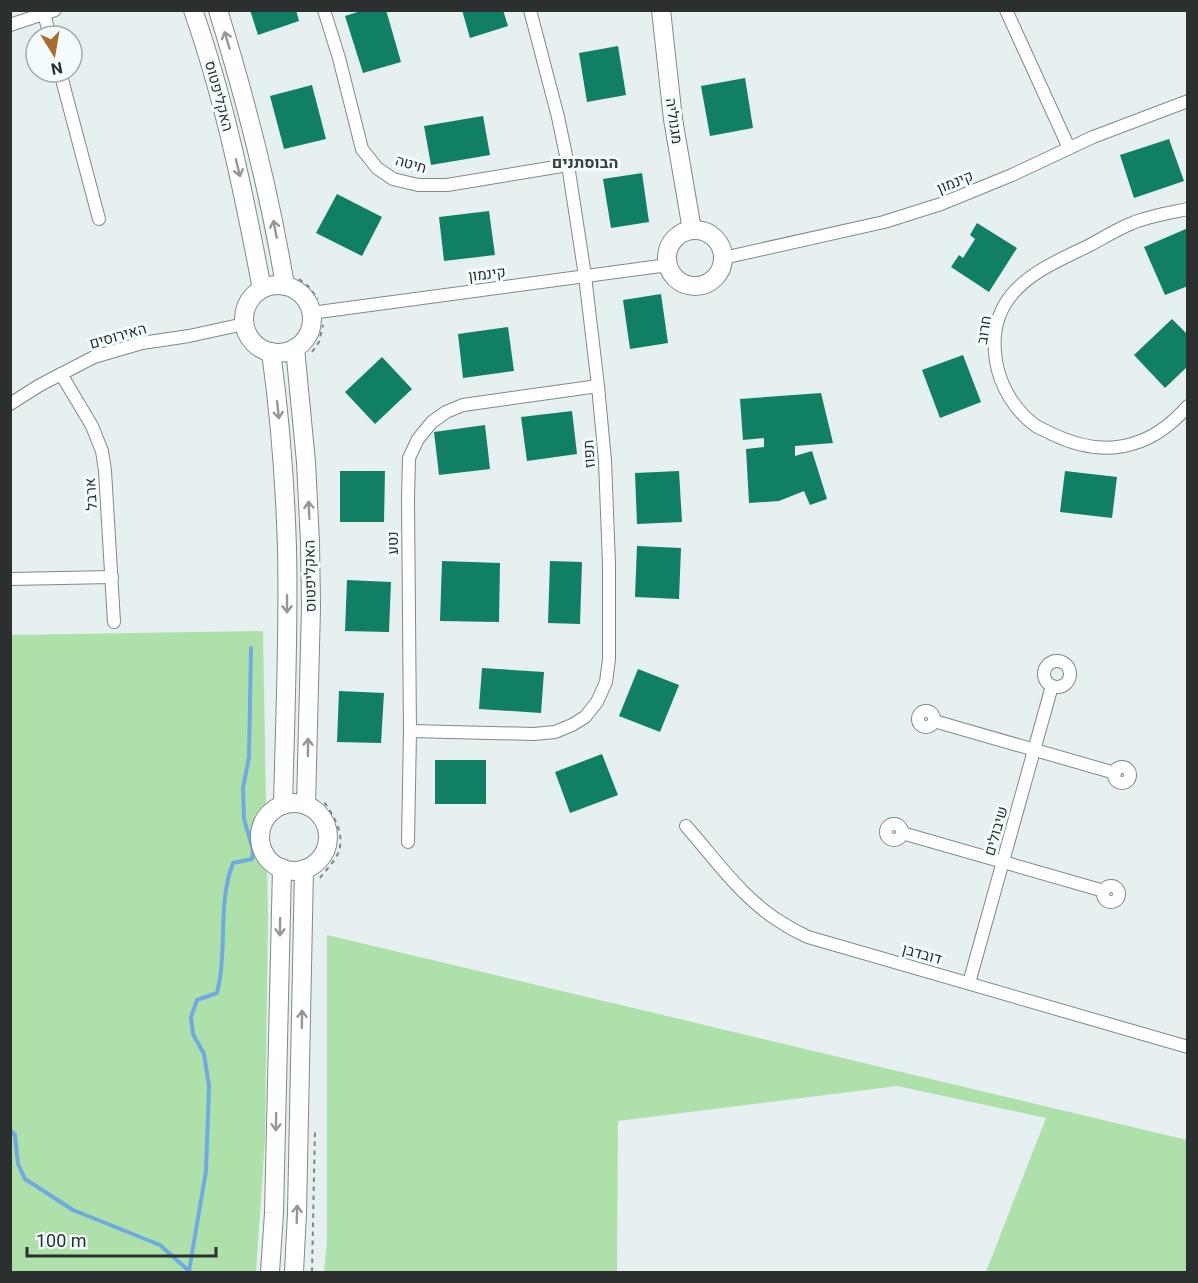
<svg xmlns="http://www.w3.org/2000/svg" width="1198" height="1283" font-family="Roboto,Heebo,sans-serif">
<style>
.green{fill:#aee0aa}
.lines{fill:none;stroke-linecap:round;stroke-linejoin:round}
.stream{stroke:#70aae2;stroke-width:4}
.building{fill:#117f63}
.street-casing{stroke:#808989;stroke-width:14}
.secondary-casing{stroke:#808989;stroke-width:20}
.path{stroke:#7f8686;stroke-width:2;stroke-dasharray:4.5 4.5;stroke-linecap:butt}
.street{stroke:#fff;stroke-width:12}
.secondary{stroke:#fff;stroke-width:18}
.oneway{stroke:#959797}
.labels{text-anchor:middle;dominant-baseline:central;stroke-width:6;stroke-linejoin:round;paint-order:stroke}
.street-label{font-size:15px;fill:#2b2f2f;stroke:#f3fdfd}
.neighbourhood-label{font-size:16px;font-weight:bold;fill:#3b4343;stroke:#f3fdfd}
</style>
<rect width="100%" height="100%" fill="#e6f0f0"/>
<g class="green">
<polygon points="263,631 268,918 265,1140 256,1272 11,1272 11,635"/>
<polygon points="327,935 1187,1140 1187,1272 986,1272 1046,1118 897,1086 618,1121 617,1272 324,1272 327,1241"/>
</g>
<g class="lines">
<g class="stream">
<polyline points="10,1130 15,1135 18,1164 25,1179 73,1210 160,1245 189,1271"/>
<path d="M189,1271L206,1171L209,1086L204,1054L193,1034L191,1017L197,1000L217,993C228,950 217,904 233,863L252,859L253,850L244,819L243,788L249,757L251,648"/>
</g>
</g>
<g class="building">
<polygon points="250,10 296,10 299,21 258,35"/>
<polygon points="364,10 386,10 401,62 363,73 345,16"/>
<polygon points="462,10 503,10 508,26 470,38"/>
<polygon points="618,46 626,95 587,102 579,53"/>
<polygon points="745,78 753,128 710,136 701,86"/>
<polygon points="312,85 326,139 284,149 270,96"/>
<polygon points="483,116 490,155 431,165 424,126"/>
<polygon points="1169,139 1184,181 1134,198 1120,155"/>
<polygon points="642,173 649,222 611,228 603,179"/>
<polygon points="337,194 382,217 362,256 316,233"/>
<polygon points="489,211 495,255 444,261 439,217"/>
<polygon points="977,223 1017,248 989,292 951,267 959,255 963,258 975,239 970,235"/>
<polygon points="1188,228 1188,286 1165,295 1144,247"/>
<polygon points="661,294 668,343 630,349 623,300"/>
<polygon points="1172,319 1188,335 1188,366 1165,388 1134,355"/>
<polygon points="508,327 514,371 463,378 458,334"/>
<polygon points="963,355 981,402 940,418 922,370"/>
<polygon points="382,357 412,389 375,424 345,392"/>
<polygon points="821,393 833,443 795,446 795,456 812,451 827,499 810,505 804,491 779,501 749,503 746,449 764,447 764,438 743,440 740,399"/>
<polygon points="572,411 577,454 527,461 521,417"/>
<polygon points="485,425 490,469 439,475 434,432"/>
<polygon points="340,471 385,471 384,522 340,522"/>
<polygon points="679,471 682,522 637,524 635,473"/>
<polygon points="1065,471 1117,477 1112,518 1060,512"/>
<polygon points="637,546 681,548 679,599 635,597"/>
<polygon points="442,561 500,563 499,622 440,621"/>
<polygon points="550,561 582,562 580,624 548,623"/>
<polygon points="347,580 391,582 389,632 345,631"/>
<polygon points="482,668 544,672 541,713 479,709"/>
<polygon points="638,669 679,685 660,732 619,716"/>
<polygon points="339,691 384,693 381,743 337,742"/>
<polygon points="602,754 618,795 570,813 555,772"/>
<rect x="435" y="760" width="51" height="44"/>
</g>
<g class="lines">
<g class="street-casing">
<g id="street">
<polyline points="324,10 339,58 362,149 377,168 393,179 418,185 447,185 568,165"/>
<polyline points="1006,10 1069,148"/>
<polyline points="44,14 50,36"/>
<polyline points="10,25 55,10"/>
<polyline points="60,72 99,219"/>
<path d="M1188,209C1168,213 1148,216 1130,224C1116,230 1103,238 1090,245C1060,260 1023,274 1005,304C994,323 993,341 996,361C1000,386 1015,411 1036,426C1041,429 1047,431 1052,434C1077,446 1105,452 1132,444C1154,438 1173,423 1188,406"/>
<polyline points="723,258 884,222 941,204 1012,175 1093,137 1188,101"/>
<polyline points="311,313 668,265"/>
<polyline points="61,374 92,426 102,451 105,471 114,622"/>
<polyline points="10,404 40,385 94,357 142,343 189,336 244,324"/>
<polyline points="10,579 112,577"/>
<circle cx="1057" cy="674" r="13"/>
<circle cx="926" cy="719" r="8"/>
<polyline points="934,721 1115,773"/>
<polyline points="410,731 534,734 555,732 572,725 585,717 597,702 606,682 609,659 609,564 605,461 598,386 585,276 568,165 558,117 530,10"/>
<circle cx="1122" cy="775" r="8"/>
<circle cx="894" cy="832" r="8"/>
<path d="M686,826C716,860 744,901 784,924C791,929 800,933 808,937L1188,1047"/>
<polyline points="902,833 1104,891"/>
<polyline points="408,842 410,731 408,499 409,458 418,439 432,422 446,412 463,405 598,386"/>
<circle cx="1111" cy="894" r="8"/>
<polyline points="969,983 1052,686"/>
</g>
</g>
<g class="secondary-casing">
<g id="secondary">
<path d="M193,10C225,101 244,195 262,289"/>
<path d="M218,10C246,101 270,193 285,286"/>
<polyline points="661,10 673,119 692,230"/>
<circle cx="695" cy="258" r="28"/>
<circle cx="278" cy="319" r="34"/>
<polyline points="295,348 306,462 310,542 311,607 306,805"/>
<path d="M271,352C280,417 285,482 287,548C289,634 285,719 283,805"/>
<circle cx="294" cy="837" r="34"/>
<polyline points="270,1272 274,1213 282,868"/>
<polyline points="294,1272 297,1213 304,869"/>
</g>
</g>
<g class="path">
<polyline points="299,279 308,286 318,299"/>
<polyline points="312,352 319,342 323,325"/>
<path d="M320,878C326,870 336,860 339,851C345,832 332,813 322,799"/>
<polyline points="312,1272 315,1129"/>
</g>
<use href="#street" class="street"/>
<use href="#secondary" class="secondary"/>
</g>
<defs><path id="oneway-shaft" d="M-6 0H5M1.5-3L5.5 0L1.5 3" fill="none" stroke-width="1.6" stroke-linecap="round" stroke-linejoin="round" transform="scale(1.5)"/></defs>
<g class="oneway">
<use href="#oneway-shaft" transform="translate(227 40) rotate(-107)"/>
<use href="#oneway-shaft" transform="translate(238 168) rotate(76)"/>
<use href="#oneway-shaft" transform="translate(275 229) rotate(-101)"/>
<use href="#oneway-shaft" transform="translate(278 410) rotate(84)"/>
<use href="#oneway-shaft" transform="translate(309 510) rotate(-93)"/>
<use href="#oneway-shaft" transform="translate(287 604) rotate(90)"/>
<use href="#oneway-shaft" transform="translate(308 747) rotate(-89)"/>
<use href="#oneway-shaft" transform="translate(280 927) rotate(91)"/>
<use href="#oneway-shaft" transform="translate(302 1019) rotate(-89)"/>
<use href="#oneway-shaft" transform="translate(276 1122) rotate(91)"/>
<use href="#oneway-shaft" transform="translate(297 1214) rotate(-88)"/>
</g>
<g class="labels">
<g class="street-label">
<text transform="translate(219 96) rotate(75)">האקליפטוס</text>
<text transform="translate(674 121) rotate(82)">מגנוליה</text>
<text transform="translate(411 164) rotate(16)">חיטה</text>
<text transform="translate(955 182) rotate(-22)">קינמון</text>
<text transform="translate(487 274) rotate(-7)">קינמון</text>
<text transform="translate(984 330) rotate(-81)">חרוב</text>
<text transform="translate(118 336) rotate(-16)">האירוסים</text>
<text transform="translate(589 454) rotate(-94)">תפוז</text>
<text transform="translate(91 494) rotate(-94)">ארבל</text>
<text transform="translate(393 543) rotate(-90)">נטע</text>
<text transform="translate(310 576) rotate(-91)">האקליפטוס</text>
<text transform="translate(996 831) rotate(-74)">שיבולים</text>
<text transform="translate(922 954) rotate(16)">דובדבן</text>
</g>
<g class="neighbourhood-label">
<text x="585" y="162">הבוסתנים</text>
</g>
</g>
<rect width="1198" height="1283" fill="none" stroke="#2b2f2f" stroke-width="24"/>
<g transform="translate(54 54) rotate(169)"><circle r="28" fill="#f3fdfd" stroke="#a3abab" stroke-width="1.5"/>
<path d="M0-4.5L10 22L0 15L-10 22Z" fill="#a96d2f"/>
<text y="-9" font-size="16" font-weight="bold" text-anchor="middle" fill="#2b2f2f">N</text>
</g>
<path d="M27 1247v9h189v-9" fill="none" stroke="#2b2f2f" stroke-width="3"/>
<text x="36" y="1247" font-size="18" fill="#2b2f2f" stroke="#f3fdfd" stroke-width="4.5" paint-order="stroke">100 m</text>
</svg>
